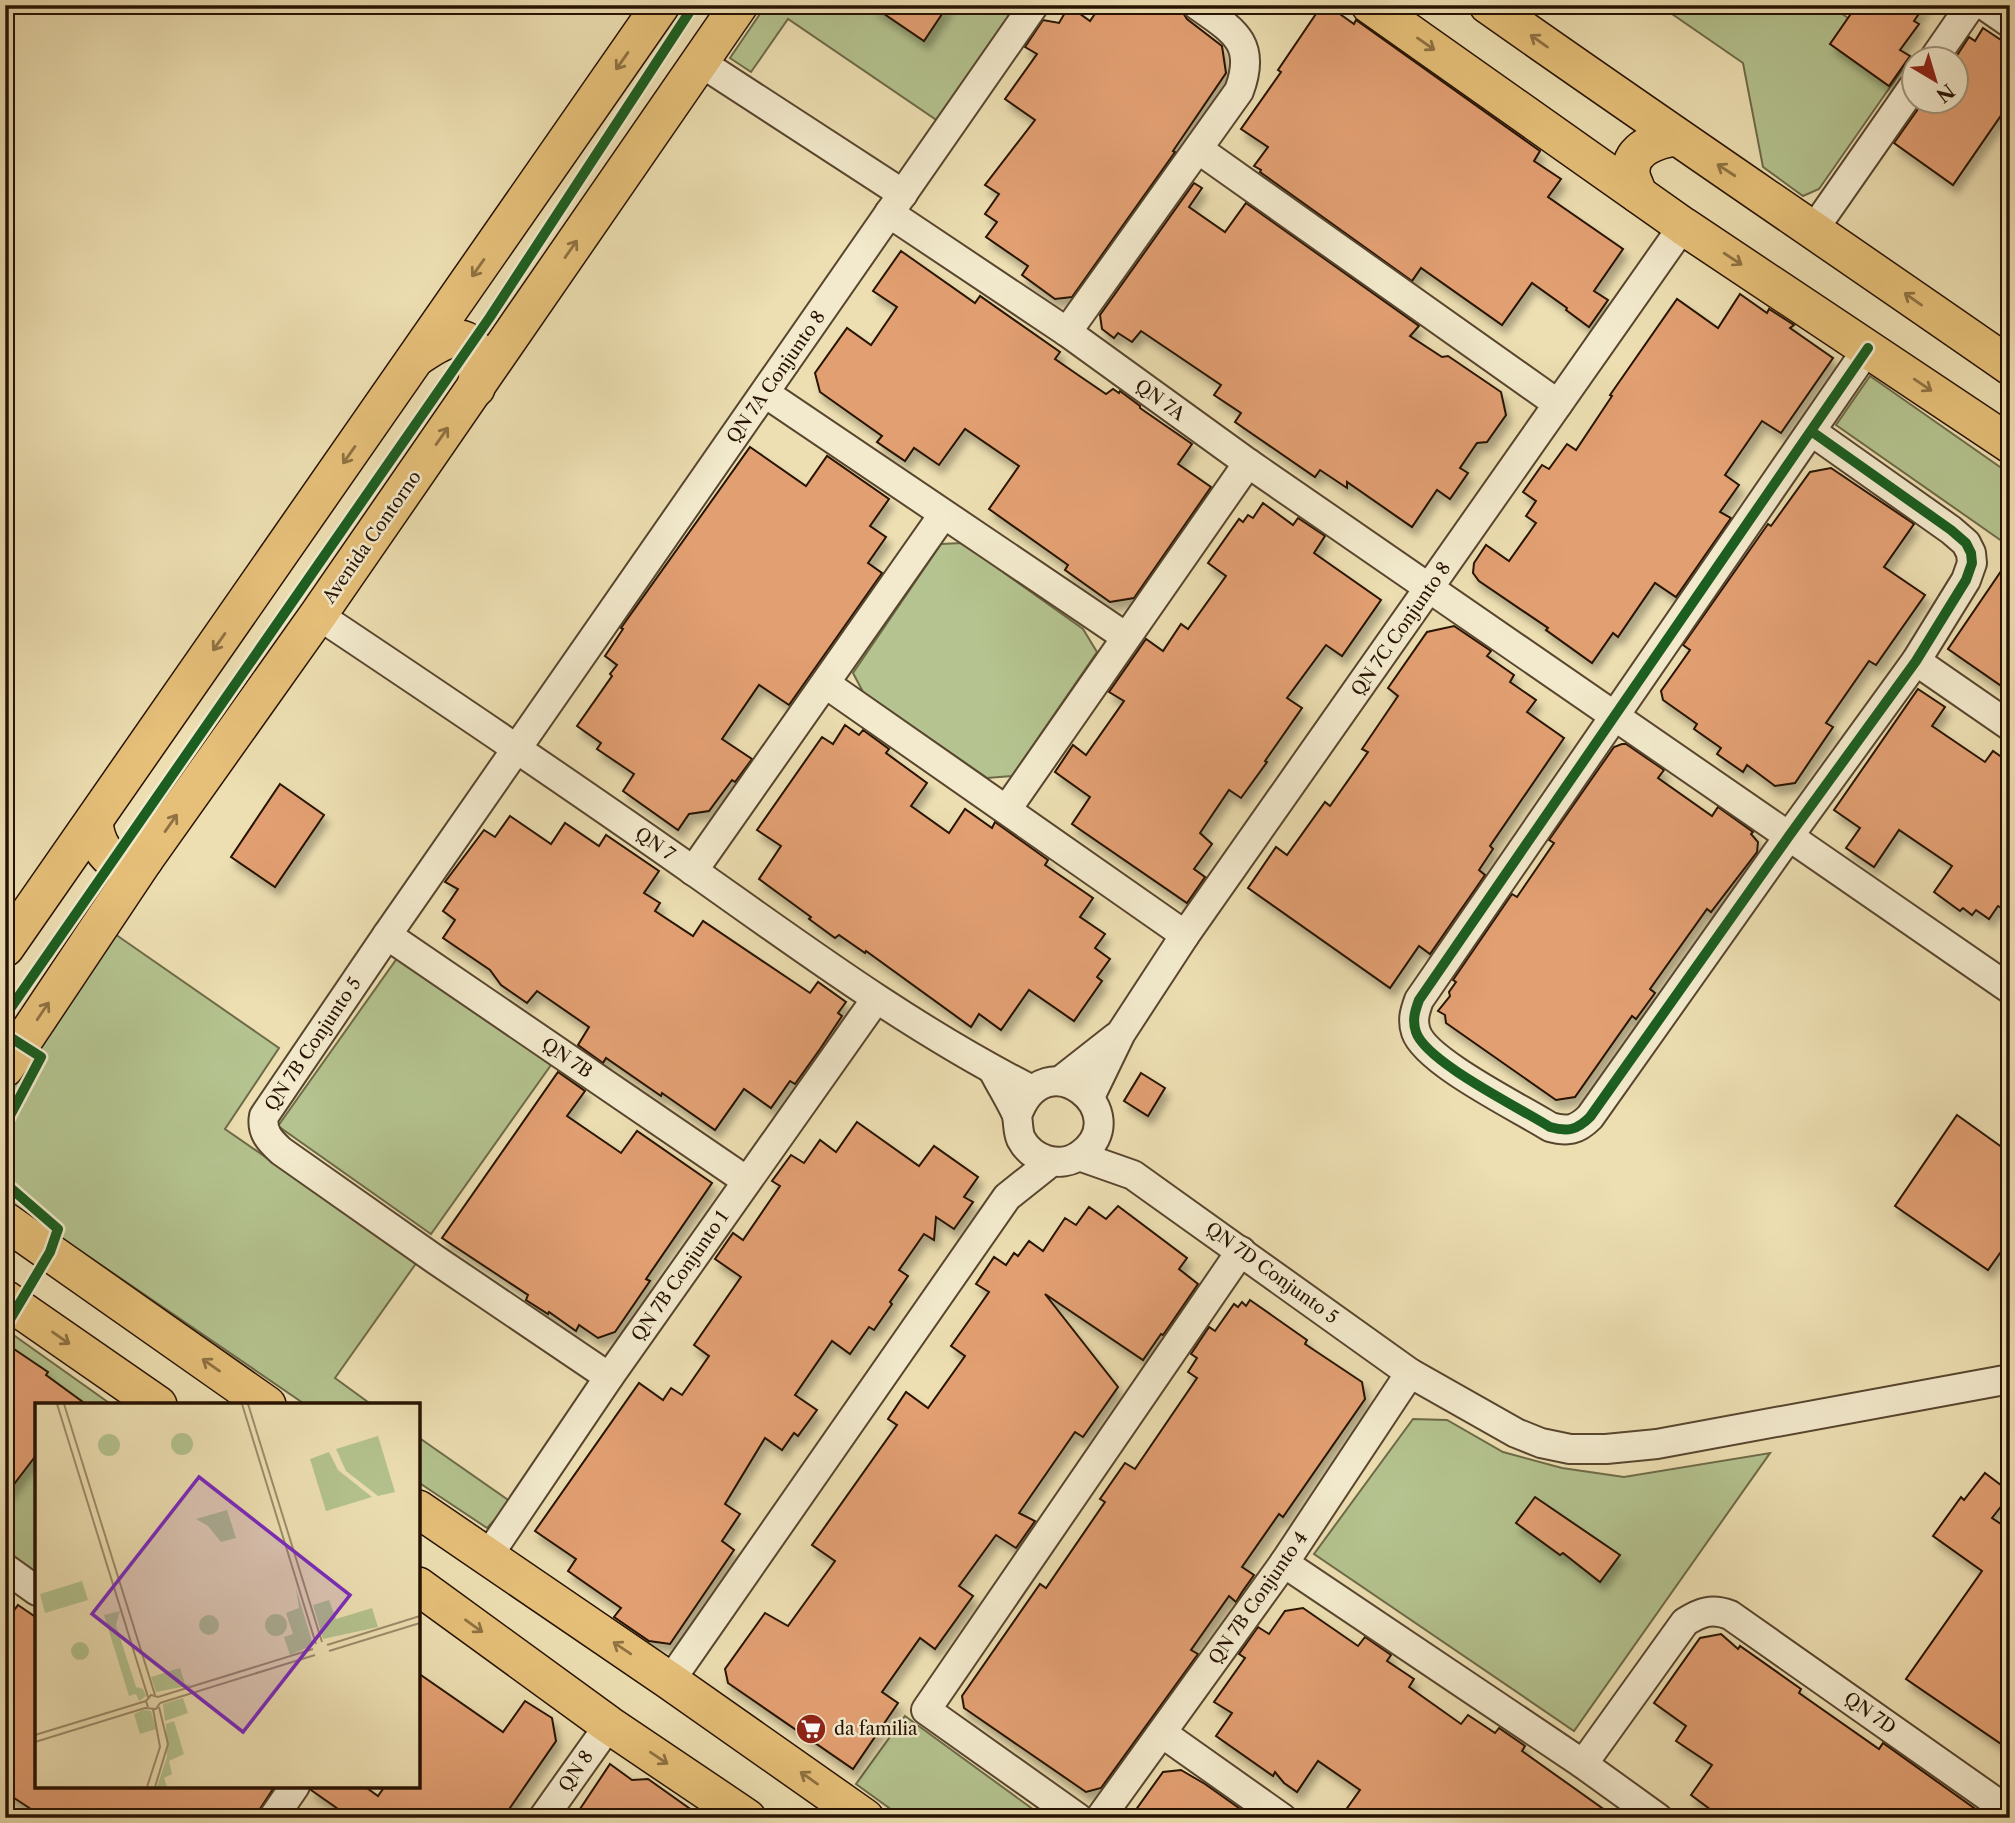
<svg xmlns="http://www.w3.org/2000/svg" width="2015" height="1823" font-family="'Libre Caslon Text',serif">
<style>
.green{fill:#b4c38f;stroke:#6e6a48;stroke-width:2}
.building{fill:#e29f72;stroke:#271202;stroke-width:2;filter:url(#shadow)}
.lines{fill:none;stroke-linecap:round;stroke-linejoin:round}
.minor-casing{stroke:#58452e;stroke-width:32}
.major-casing{stroke:#271202;stroke-width:40}
.minor{stroke:#f3eacd;stroke-width:28}
.major{stroke:#e6c079;stroke-width:37}
.cycleway-casing{stroke:#f3eacd;stroke-width:15}
.cycleway{stroke:#1b5e20;stroke-width:10}
.oneway{stroke:#907243}
.labels{text-anchor:middle;dominant-baseline:central;stroke-width:5;stroke-linejoin:round;paint-order:stroke}
.street-label{font-size:18px;fill:#271202;stroke:#f3eacd}
.poi-label{font-size:18px;fill:#271202;stroke:#f3eacd;text-anchor:start}
.inset-road{fill:none;stroke:#9e8d6c;stroke-width:2}
.view{fill:#7b2cbf;fill-opacity:0.15;stroke:#7b2cbf;stroke-width:3.5}
.inset-edge{fill:none;stroke:#271202;stroke-width:3.5}
</style>
<defs>
<filter id="shadow"><feDropShadow dx="4.5" dy="8" stdDeviation="3.5" flood-color="#0004"/></filter>
</defs>
<rect width="100%" height="100%" fill="#eddfb2"/>
<filter id="stains"><feTurbulence type="fractalNoise" baseFrequency=".00286" numOctaves="4"/><feColorMatrix values="0 0 0 0 .2 0 0 0 0 .09 0 0 0 0 .02 0 0 0 .5 -.17"/></filter>
<radialGradient id="worn" r=".72"><stop offset=".6" stop-color="#630" stop-opacity="0"/><stop offset="1" stop-color="#630" stop-opacity=".3"/></radialGradient>
<g class="green">
<polygon points="766,5 1018,5 938,121 788,19 751,72 730,58"/>
<polygon points="1659,5 1829,5 1909,60 1819,189 1803,196 1763,167 1743,63"/>
<polygon points="1870,376 2010,474 2010,539 2006,544 1836,425"/>
<polygon points="962,543 1083,629 1097,652 1012,776 987,778 863,692 853,673 941,544"/>
<polygon points="112,932 279,1048 225,1129 417,1262 335,1378 372,1405 306,1405 9,1202 5,1197 5,1097"/>
<polygon points="398,957 551,1065 431,1234 278,1126"/>
<polygon points="5,1329 112,1405 37,1405 37,1574 5,1552"/>
<polygon points="1413,1419 1447,1420 1503,1452 1562,1468 1624,1477 1770,1453 1574,1731 1314,1554"/>
<polygon points="418,1437 511,1502 487,1528 418,1482"/>
<polygon points="905,1716 1045,1818 903,1818 856,1784"/>
</g>
<g class="building">
<polygon points="871,5 948,5 924,41"/>
<polygon points="1101,5 1178,5 1187,19 1222,46 1226,73 1173,151 1175,152 1072,297 1055,299 1022,275 1028,266 986,237 997,222 985,214 999,194 985,185 1035,120 1005,99 1037,54 1025,47 1043,20 1059,23 1069,6 1090,21"/>
<polygon points="1322,5 1327,5 1354,24 1356,20 1540,151 1534,161 1561,179 1548,197 1623,249 1594,291 1608,300 1589,327 1566,310 1567,308 1532,283 1502,325 1421,268 1412,281 1260,172 1261,170 1254,166 1268,147 1241,129 1281,72 1278,70"/>
<polygon points="1857,5 1925,5 1914,21 1919,24 1900,50 1910,56 1889,86 1830,44"/>
<polygon points="1983,28 2010,46 2010,124 2000,117 1953,185 1894,143 1923,102 1956,102 1956,57 1969,37 1975,41"/>
<polygon points="1194,183 1202,188 1189,207 1225,232 1246,203 1419,326 1410,336 1442,357 1448,356 1501,392 1506,415 1487,442 1477,443 1460,468 1468,473 1450,499 1437,490 1412,527 1347,482 1347,488 1320,470 1315,477 1235,422 1241,413 1214,395 1221,385 1141,331 1132,342 1118,333 1114,338 1102,329 1100,315"/>
<polygon points="901,251 975,303 980,296 1060,352 1055,359 1081,377 1106,394 1113,389 1119,393 1120,391 1140,406 1140,408 1192,444 1178,464 1211,487 1134,598 1110,602 1065,570 1068,565 989,509 1019,466 965,429 939,465 914,448 905,461 877,442 882,436 820,392 815,373 847,328 871,345 897,307 873,291"/>
<polygon points="1740,294 1767,313 1769,309 1794,325 1790,328 1833,358 1781,433 1762,421 1725,475 1739,485 1720,512 1731,518 1676,597 1655,583 1618,637 1613,633 1592,663 1546,630 1548,628 1479,581 1473,573 1474,563 1486,545 1509,561 1536,523 1526,516 1536,501 1523,492 1542,465 1549,469 1567,444 1576,450 1612,396 1610,395 1677,299 1718,328"/>
<polygon points="750,447 806,486 827,456 889,499 870,526 886,537 868,563 882,573 789,705 759,685 722,739 752,759 735,782 732,780 709,811 689,814 678,830 623,791 634,774 597,749 601,743 577,726 612,676 610,674 617,665 605,656 623,629 621,628"/>
<polygon points="1831,468 1914,524 1884,567 1925,595 1876,665 1869,661 1826,723 1833,727 1795,783 1775,786 1747,765 1743,772 1717,754 1721,748 1694,729 1697,724 1663,700 1661,691 1690,650 1683,645 1768,524 1771,526 1810,472"/>
<polygon points="1263,503 1293,525 1298,518 1325,536 1314,553 1381,600 1342,656 1326,645 1287,698 1302,708 1265,761 1267,762 1241,798 1229,790 1200,833 1212,844 1194,869 1205,877 1187,903 1072,824 1090,797 1055,772 1073,745 1086,755 1124,701 1109,692 1146,639 1163,651 1181,624 1188,629 1226,576 1208,563 1239,519 1243,522 1248,515 1253,518"/>
<polygon points="2010,558 2010,692 1948,649"/>
<polygon points="1454,626 1491,651 1487,656 1514,675 1510,682 1536,700 1527,712 1564,738 1490,846 1493,849 1479,870 1485,875 1430,954 1419,946 1390,988 1248,888 1276,847 1287,855 1325,802 1330,806 1368,752 1362,749 1398,696 1388,688 1427,632"/>
<polygon points="1918,689 1945,707 1932,726 1985,762 1993,751 2010,763 2010,913 1998,906 1989,919 1976,910 1972,915 1963,908 1960,911 1934,892 1952,866 1899,830 1874,867 1846,848 1860,828 1834,810"/>
<polygon points="845,725 859,735 863,730 889,749 886,753 927,783 911,806 949,833 965,809 992,828 995,822 1048,860 1045,865 1093,898 1080,917 1105,934 1095,948 1110,959 1097,977 1102,981 1074,1021 1029,990 1001,1030 979,1014 971,1027 866,951 865,953 839,935 835,938 809,919 811,917 759,879 781,846 757,830 822,737 833,744"/>
<polygon points="1622,744 1626,744 1664,770 1658,778 1712,816 1718,807 1753,832 1751,834 1758,842 1757,852 1711,912 1707,909 1650,989 1655,993 1636,1019 1632,1016 1575,1097 1556,1100 1446,1023 1445,1015 1438,1011 1450,996 1449,992 1456,982 1453,980 1512,894 1517,897 1554,843 1549,840 1614,747"/>
<polygon points="280,784 324,815 275,887 231,857"/>
<polygon points="510,816 551,844 565,823 599,846 606,835 659,871 644,893 660,903 655,911 693,936 703,921 810,993 818,982 846,1002 838,1013 842,1016 820,1049 795,1084 790,1081 771,1108 744,1089 715,1130 662,1093 661,1096 606,1058 603,1063 578,1045 589,1027 537,991 527,1003 501,985 490,970 443,938 455,920 443,911 458,889 445,882 484,830 495,837"/>
<polygon points="558,1072 585,1091 567,1116 621,1153 637,1131 712,1183 646,1279 650,1281 615,1332 598,1338 579,1325 576,1331 549,1312 548,1314 526,1300 528,1295 442,1238"/>
<polygon points="1141,1073 1165,1088 1148,1116 1124,1101"/>
<polygon points="1957,1115 2010,1153 2010,1239 1988,1270 1895,1206"/>
<polygon points="857,1122 919,1166 934,1146 978,1177 964,1197 973,1202 954,1229 936,1217 934,1240 924,1234 899,1270 908,1276 890,1302 892,1304 874,1330 869,1327 850,1354 832,1341 795,1395 817,1410 798,1436 794,1433 782,1450 765,1438 725,1504 740,1514 722,1541 734,1550 670,1644 649,1641 614,1617 621,1608 568,1571 576,1559 535,1531 639,1383 663,1400 671,1388 682,1395 709,1356 694,1345 741,1277 715,1259 733,1233 743,1240 780,1186 772,1181 791,1155 804,1163 820,1140 836,1152"/>
<polygon points="1118,1206 1187,1258 1179,1269 1198,1284 1163,1335 1161,1334 1143,1360 1045,1294 1118,1387 1083,1437 1075,1432 1019,1513 1035,1521 1016,1548 996,1535 959,1586 973,1596 935,1649 920,1638 882,1692 898,1703 853,1769 728,1683 725,1669 765,1613 788,1626 835,1561 812,1545 897,1425 888,1419 906,1392 928,1408 965,1356 951,1346 989,1292 976,1284 994,1257 1006,1265 1014,1253 1018,1256 1029,1241 1043,1251 1065,1218 1076,1225 1089,1207 1106,1219"/>
<polygon points="1250,1300 1307,1340 1305,1344 1362,1382 1365,1399 1283,1517 1279,1514 1242,1567 1254,1575 1242,1592 1236,1602 1229,1596 1191,1650 1198,1654 1101,1788 1086,1792 964,1708 962,1696 1040,1584 1046,1588 1105,1502 1100,1499 1125,1463 1135,1469 1197,1378 1188,1372 1197,1358 1191,1354 1209,1327 1215,1331 1234,1304 1238,1307 1242,1302 1246,1306"/>
<polygon points="5,1343 48,1372 46,1375 87,1405 37,1405 37,1454 5,1496"/>
<polygon points="1985,1473 2010,1492 2010,1495 1992,1518 2010,1530 2010,1750 1906,1679 1982,1571 1933,1536 1961,1497 1964,1500"/>
<polygon points="1535,1497 1620,1555 1600,1582 1563,1553 1560,1555 1516,1523"/>
<polygon points="18,1605 37,1618 37,1786 275,1786 254,1818 48,1818 37,1810 37,1813 5,1792 5,1623"/>
<polygon points="1303,1608 1358,1646 1365,1637 1391,1655 1387,1661 1414,1679 1409,1687 1461,1724 1468,1715 1495,1733 1499,1728 1525,1746 1522,1751 1616,1818 1340,1818 1360,1790 1318,1761 1297,1792 1284,1783 1275,1772 1273,1776 1216,1736 1232,1713 1214,1702 1245,1658 1239,1654 1258,1627 1269,1634 1285,1611"/>
<polygon points="1721,1634 1738,1649 1740,1646 1801,1689 1799,1693 1879,1749 1883,1743 1988,1818 1722,1818 1691,1795 1712,1765 1676,1741 1686,1726 1654,1703 1700,1638"/>
<polygon points="418,1673 503,1732 525,1701 552,1718 556,1741 503,1818 351,1818 311,1790 311,1786 364,1786 378,1796 385,1786 418,1786"/>
<polygon points="610,1764 632,1780 648,1779 703,1818 574,1818"/>
<polygon points="1181,1770 1205,1784 1253,1818 1130,1818 1163,1772"/>
</g>
<g class="lines">
<g class="minor-casing">
<g id="minor">
<polyline points="1984,5 2010,23"/>
<polyline points="1933,60 1971,5"/>
<polyline points="700,62 903,194"/>
<polyline points="1198,149 1558,404"/>
<polyline points="889,213 1067,332 1248,463 2010,989"/>
<polyline points="1814,229 1913,87"/>
<path d="M1067,332L1239,91C1257,43 1234,31 1197,5"/>
<polyline points="765,393 1126,637"/>
<path d="M1811,431L1951,530L1966,543L1971,553L1972,563L1966,580L1916,661L1789,836L1590,1117C1577,1130 1568,1132 1550,1127C1520,1108 1426,1062 1416,1032C1412,1020 1415,1011 1419,1000L1868,348"/>
<path d="M318,615C444,699 570,784 695,872C804,949 912,1029 1032,1090"/>
<polyline points="1916,661 2010,726"/>
<polyline points="826,684 1185,935"/>
<polyline points="1007,809 1248,463"/>
<polyline points="693,871 943,515"/>
<polyline points="387,935 747,1181"/>
<path d="M993,1070C1000,1084 1009,1098 1016,1113C1019,1121 1017,1130 1021,1139C1032,1160 1060,1169 1080,1155C1138,1114 1045,1036 1017,1116"/>
<polyline points="1060,1081 1116,1037"/>
<polyline points="1090,1097 1121,1033 1185,935 1683,226"/>
<polyline points="1079,1156 1133,1175 1410,1373 1516,1433 1541,1443 1570,1449 1606,1449 1657,1444 2010,1379"/>
<path d="M609,1377L436,1260L281,1151C270,1141 261,1132 264,1116L387,935L1034,5"/>
<polyline points="488,1556 609,1377 876,999"/>
<polyline points="1284,1563 1583,1764 1658,1818"/>
<polyline points="5,1568 37,1591"/>
<polyline points="670,1681 1007,1197 1051,1162"/>
<polyline points="1162,1733 1282,1818"/>
<path d="M1583,1764L1685,1622C1701,1612 1712,1608 1730,1615L2010,1812"/>
<polyline points="273,1818 295,1786"/>
<polyline points="543,1818 609,1725"/>
<polyline points="1078,1818 926,1710 1241,1251"/>
<polyline points="1100,1818 1284,1563 1410,1373"/>
</g>
</g>
<g class="major-casing">
<g id="major">
<polyline points="1370,5 1683,226 2010,444"/>
<path d="M1488,5C1661,127 1836,245 2010,366"/>
<path d="M1638,194C1636,187 1631,179 1631,172C1630,149 1657,139 1676,137"/>
<path d="M417,357C439,342 466,323 480,360L476,388"/>
<path d="M94,821C95,839 105,863 127,864C132,864 139,861 144,860"/>
<polyline points="5,948 661,5"/>
<polyline points="5,1068 144,860 318,615 739,5"/>
<polyline points="5,1221 267,1405"/>
<polyline points="5,1299 158,1405"/>
<polyline points="418,1509 670,1681 865,1818"/>
<polyline points="418,1586 609,1725 747,1818"/>
</g>
</g>
<use href="#minor" class="minor"/>
<use href="#major" class="major"/>
<g class="cycleway-casing">
<g id="cycleway">
<path d="M1811,431L1951,530L1966,543L1971,553L1972,563L1966,580L1916,661L1789,836L1590,1117C1577,1130 1568,1132 1550,1127C1520,1108 1426,1062 1416,1032C1412,1020 1415,1011 1419,1000L1868,348"/>
<polyline points="5,1016 490,317 694,5"/>
<polyline points="5,1034 41,1057 5,1125"/>
<polyline points="5,1180 6,1184 58,1229 50,1252 9,1321 5,1319"/>
</g>
</g>
<use href="#cycleway" class="cycleway"/>
</g>
<defs><path id="oneway-shaft" d="M-6 0H5M1.5-3L5.5 0L1.5 3" fill="none" stroke-width="1.6" stroke-linecap="round" stroke-linejoin="round" transform="scale(1.75)"/></defs>
<g class="oneway">
<use href="#oneway-shaft" transform="translate(1539 41) rotate(-145)"/>
<use href="#oneway-shaft" transform="translate(1426 44) rotate(35)"/>
<use href="#oneway-shaft" transform="translate(622 61) rotate(125)"/>
<use href="#oneway-shaft" transform="translate(1726 170) rotate(-147)"/>
<use href="#oneway-shaft" transform="translate(571 249) rotate(-55)"/>
<use href="#oneway-shaft" transform="translate(1733 259) rotate(33)"/>
<use href="#oneway-shaft" transform="translate(478 268) rotate(125)"/>
<use href="#oneway-shaft" transform="translate(1913 299) rotate(-145)"/>
<use href="#oneway-shaft" transform="translate(1923 385) rotate(34)"/>
<use href="#oneway-shaft" transform="translate(442 436) rotate(-55)"/>
<use href="#oneway-shaft" transform="translate(349 455) rotate(125)"/>
<use href="#oneway-shaft" transform="translate(219 642) rotate(125)"/>
<use href="#oneway-shaft" transform="translate(171 823) rotate(-55)"/>
<use href="#oneway-shaft" transform="translate(43 1011) rotate(-56)"/>
<use href="#oneway-shaft" transform="translate(61 1338) rotate(35)"/>
<use href="#oneway-shaft" transform="translate(211 1365) rotate(-145)"/>
<use href="#oneway-shaft" transform="translate(474 1626) rotate(36)"/>
<use href="#oneway-shaft" transform="translate(622 1648) rotate(-146)"/>
<use href="#oneway-shaft" transform="translate(659 1758) rotate(34)"/>
<use href="#oneway-shaft" transform="translate(809 1778) rotate(-145)"/>
</g>
<defs>
<g id="supermarket-disc" transform="scale(1.575)"><circle r="9.5" fill="#8f2418" stroke="#f3eacd"/><path d="M-6-5.5h2.5l.6 2H6L4.5 2H-2.5L-4.4-4H-6ZM-1.5 3.2a1.3 1.3 0 1 0 .1 0ZM3 3.2a1.3 1.3 0 1 0 .1 0Z" fill="#fff"/></g>
</defs>
<g fill-rule="evenodd">
<use href="#supermarket-disc" x="811" y="1729"/>
</g>
<g class="labels">
<g class="street-label">
<text transform="translate(776 377) rotate(-55)">QN 7A Conjunto 8</text>
<text transform="translate(1160 400) rotate(36)">QN 7A</text>
<text transform="translate(372 537) rotate(-55)">Avenida Contorno</text>
<text transform="translate(1401 629) rotate(-55)">QN 7C Conjunto 8</text>
<text transform="translate(655 844) rotate(35)">QN 7</text>
<text transform="translate(313 1044) rotate(-56)">QN 7B Conjunto 5</text>
<text transform="translate(567 1058) rotate(34)">QN 7B</text>
<text transform="translate(1272 1273) rotate(36)">QN 7D Conjunto 5</text>
<text transform="translate(680 1276) rotate(-55)">QN 7B Conjunto 1</text>
<text transform="translate(1258 1598) rotate(-55)">QN 7B Conjunto 4</text>
<text transform="translate(1870 1713) rotate(35)">QN 7D</text>
<text transform="translate(576 1771) rotate(-55)">QN 8</text>
</g>
<g class="poi-label">
<text x="834" y="1729">da familia</text>
</g>
</g>
<g transform="translate(35 1403)">
<rect width="385" height="385" fill="#eddfb2"/>
<path d="M136 41a11 11 0 1 1 22 0a11 11 0 1 1-22 0ZM63 42a11 11 0 1 1 22 0a11 11 0 1 1-22 0ZM343,33L360,89L343,93L311,68L301,46ZM294,49L303,67L337,94L291,108L275,56ZM192,107L201,135L186,139L173,123L161,116ZM47,178L53,197L10,210L5,191ZM261,185L278,242L255,252L249,234L258,231L251,210L264,205ZM294,197L301,216L337,205L343,224L288,236L278,202ZM85,208L81,222L101,284L108,286L111,293L104,298L101,291L94,293L69,212ZM230 222a11 11 0 1 1 22 0a11 11 0 1 1-22 0ZM164 222a10 10 0 1 1 20 0a10 10 0 1 1-20 0ZM36 248a9 9 0 1 1 18 0a9 9 0 1 1-18 0ZM145,265L150,281L157,282L121,289L116,274ZM148,295L153,310L130,318L128,301ZM108,307L116,308L121,326L105,331L99,311ZM139,318L149,351L134,358L137,371L129,375L132,384H122L132,354L131,321Z" fill="#b4c38f"/>
<path class="inset-road" d="M22,1L113,294M29,1L120,292M207,1L281,241M213,1L287,239M292,242L385,213M294,248L385,220M125,300L280,252M113,304L111,298L116,292L123,294L278,246M0,332L111,298M0,339L110,305L121,306L125,300M112,384L125,344L118,306M120,384L133,341L124,304"/>
<path class="view" d="M164,74L315,192L208,329L57,211Z"/>
<rect width="385" height="385" class="inset-edge"/>
</g>
<rect width="2015" height="1823" fill="none" stroke="#eddfb2" stroke-width="28"/>
<rect x="7" y="7" width="2001" height="1809" fill="none" stroke="#271202" stroke-width="3.5"/>
<rect x="14" y="14" width="1987" height="1795" fill="none" stroke="#271202" stroke-width="2"/>
<g transform="translate(1935 80) rotate(142)"><circle r="33" fill="#f3eacd" stroke="#a1947c" stroke-width="2"/>
<path d="M0-5L12 26L0 18L-12 26Z" fill="#8f2418"/>
<text y="-10" font-size="19" font-weight="bold" text-anchor="middle" fill="#271202">N</text>
</g>
<rect width="100%" height="100%" filter="url(#stains)"/>
<rect width="100%" height="100%" fill="url(#worn)"/>
</svg>
